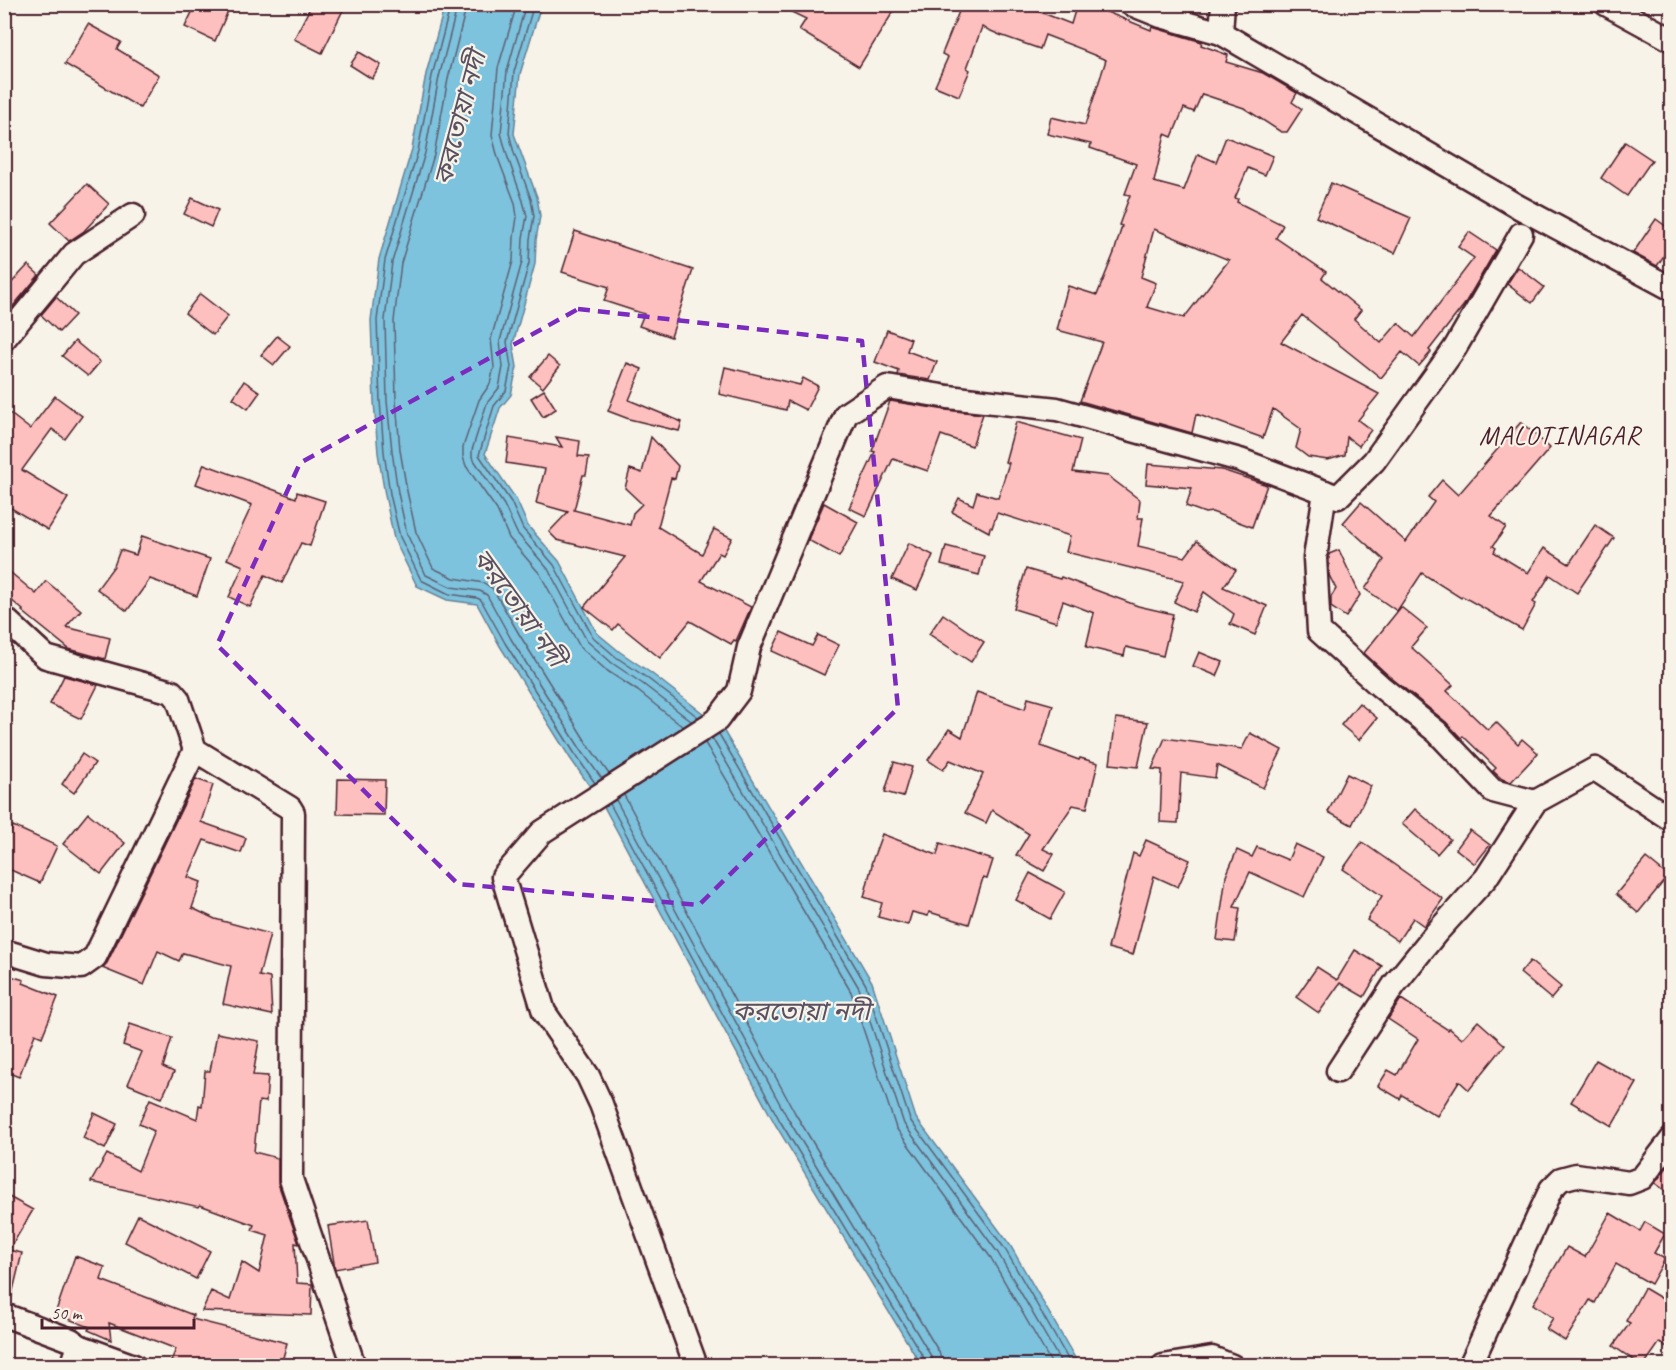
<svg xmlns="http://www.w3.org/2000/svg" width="1676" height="1370" font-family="Caveat,'Noto Sans Bengali',sans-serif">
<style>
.water{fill:#7dc3de;stroke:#698196;stroke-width:1.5}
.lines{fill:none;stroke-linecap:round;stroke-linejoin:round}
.shore{stroke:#5e6173;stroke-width:1.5}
.building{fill:#fdc0be;stroke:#4a1f2b;stroke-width:1.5;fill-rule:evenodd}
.minor-casing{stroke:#4a1f2b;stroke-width:27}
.minor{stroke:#f7f3e8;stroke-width:22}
.marked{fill:none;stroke:#7b2cbf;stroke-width:4.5;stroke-dasharray:12 8;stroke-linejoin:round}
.labels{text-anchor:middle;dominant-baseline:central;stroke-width:4.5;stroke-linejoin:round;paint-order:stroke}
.water-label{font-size:26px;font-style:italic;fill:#595061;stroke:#f7f3e8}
.neighbourhood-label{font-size:26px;letter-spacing:1.5px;fill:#4a1f2b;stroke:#f7f3e8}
</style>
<rect width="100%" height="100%" fill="#f7f3e8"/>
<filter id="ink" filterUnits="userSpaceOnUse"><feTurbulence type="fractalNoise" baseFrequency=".0167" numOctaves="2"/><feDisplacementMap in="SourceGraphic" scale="12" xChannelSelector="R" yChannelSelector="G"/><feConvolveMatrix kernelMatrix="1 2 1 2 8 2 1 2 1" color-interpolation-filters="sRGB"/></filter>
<g filter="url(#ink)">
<polygon class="water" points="445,5 541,5 520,74 514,134 537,197 540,216 536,240 535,264 513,344 517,367 511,395 500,408 485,454 516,499 528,526 559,561 597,633 620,652 651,673 722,728 872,982 916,1118 1010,1245 1079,1365 921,1365 775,1124 603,805 570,758 500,646 477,604 447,600 417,586 394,539 385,495 378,453 374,402 371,320 379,259 412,149 426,74"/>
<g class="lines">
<g class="shore">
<polyline points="451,4 432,76 418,151 385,260 377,320 380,401 384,452 390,494 400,537 421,580 449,594 477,598 481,600 505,643 575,754 595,783"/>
<polyline points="458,4 439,77 425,153 392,262 385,320 387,401 392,451 398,493 407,534 426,575 451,587 480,591 487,595 511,639 581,750 602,779"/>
<polyline points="467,4 448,79 434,155 401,263 394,321 396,400 400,450 407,491 416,532 433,568 454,578 484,583 493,589 519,634 588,745 609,774"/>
<polyline points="517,4 498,68 492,135 498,158 515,203 517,217 514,237 513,261 491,339 494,367 490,384 479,400 463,447 463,457 466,466 497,510 509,538 540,574 580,647 606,670 638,691 683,727"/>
<polyline points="526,4 507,71 501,133 507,155 523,201 527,216 523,238 522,262 500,341 503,367 499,388 487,403 472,450 472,457 504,505 517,533 548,569 587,641 612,663 643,684 691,721"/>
<polyline points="534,4 514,72 509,133 514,153 531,199 534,216 530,239 529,263 507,342 511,367 506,391 494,406 479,455 511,502 523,529 554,565 593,637 616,657 647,678 698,717"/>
<polyline points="719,734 866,985 910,1120 1005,1249 1072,1366"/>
<polyline points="712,738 859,988 904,1124 998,1253 1063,1366"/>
<polyline points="705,743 851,992 896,1128 991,1258 1053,1366"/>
<polyline points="624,795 795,1113 939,1352 943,1366"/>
<polyline points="616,800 787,1117 931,1356 934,1366"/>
<polyline points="610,804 780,1121 925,1360 926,1366"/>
</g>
</g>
<g class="building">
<polygon points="196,4 231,4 215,41 185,27"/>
<polygon points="312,4 346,4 322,53 294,39"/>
<polygon points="775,4 898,4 859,67 799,30 806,19"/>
<path d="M962,4H1038L1035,10L1071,24L1077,4H1087L1151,30L1152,27L1202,42L1201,45L1228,55L1226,62L1263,73L1297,93L1292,102L1302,109L1287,132H1281L1244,108L1202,94L1194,112L1184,108L1172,137L1165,134L1154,182L1184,190L1198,154L1216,162L1226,137L1273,156L1265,175L1248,168L1235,198L1238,199L1237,202L1283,225L1276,238L1326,272L1322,278L1361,310L1354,319L1381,343L1398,323L1414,337L1474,258L1458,247L1469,232L1496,250L1464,305L1429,350L1431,352L1419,366L1402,352L1381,378L1302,315L1281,342L1379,394L1358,420L1371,430L1359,446L1347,437L1345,455L1328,460L1308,457L1296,448L1301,429L1273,409L1263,438L1196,414L1192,433L1080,401L1102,342L1057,330L1061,315H1060L1068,286L1097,295L1114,253L1122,226L1119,225L1130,195L1125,194L1136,164L1090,148L1091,144L1047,134L1051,117L1085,125L1106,60L1084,51V50L1045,35L1040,49L1000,35L982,27L967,68L970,70L959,96L935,86L948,57L942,54ZM1154,229L1229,260L1184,318L1147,307L1156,283L1141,277Z"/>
<polygon points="88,24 121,42 117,49 159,75 140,108 65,64"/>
<polygon points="359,52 381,65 372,79 350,65"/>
<polygon points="1625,142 1652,160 1627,196 1601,178"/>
<polygon points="1331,183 1411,218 1395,253 1316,217"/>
<polygon points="87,184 109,204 84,231 69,241 50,223"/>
<polygon points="192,198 218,210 211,227 184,214"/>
<polygon points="1656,219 1671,230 1671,245 1657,266 1633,253"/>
<polygon points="575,231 693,270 671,337 639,326 644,314 604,301 609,287 562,272"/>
<polygon points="28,265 39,275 4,317 4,291"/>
<polygon points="1518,267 1544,287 1532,303 1507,284"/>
<polygon points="200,294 228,316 213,335 185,313"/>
<polygon points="56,297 75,315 59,332 41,315"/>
<polygon points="887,330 911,339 907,351 937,362 930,380 898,375 899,371 875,362"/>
<polygon points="277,336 290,346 274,365 261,355"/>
<polygon points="75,341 100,362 88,376 62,356"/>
<polygon points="548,356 560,366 543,388 530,377"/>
<polygon points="627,363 642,369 629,400 682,422 679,431 629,419 608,411"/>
<polygon points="725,367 800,385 803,378 818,386 806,410 788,401 786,410 719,394"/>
<polygon points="244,381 260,392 248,409 233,398"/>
<polygon points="544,390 556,409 543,417 531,398"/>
<polygon points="55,396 82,416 65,439 52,429 22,470 68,498 48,530 4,504 4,409 30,429"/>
<polygon points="890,401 946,410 983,414 972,446 941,435 928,471 893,459 866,516 849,508 875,452 872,451"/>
<polygon points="1016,422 1081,440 1073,472 1108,476 1140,500 1138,518 1143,518 1138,546 1185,557 1197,541 1236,570 1223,587 1267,606 1255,635 1230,624 1234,614 1204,592 1194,612 1174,602 1184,581 1066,552 1070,536 997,513 992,528 990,527 989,532 952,512 959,498 973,505 977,492 998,498 1009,463 1005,462"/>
<polygon points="1521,422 1550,448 1491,516 1506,527 1493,546 1496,548 1494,552 1528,573 1544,548 1569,564 1595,525 1614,538 1577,593 1550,575 1533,602 1536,604 1522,630 1462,596 1461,598 1422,573 1397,611 1365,589 1384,560 1343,523 1361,502 1406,542 1434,502 1428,497 1442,480 1458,495"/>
<polygon points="556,437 580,441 578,456 589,457 586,475 583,475 574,510 630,525 633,513 642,504 625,488 630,469 642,473 651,437 678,466 675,479 671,478 658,527 702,554 714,529 732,538 723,555 719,553 701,581 751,607 736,641 734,640 731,644 690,621 660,658 618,624 613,630 584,607 625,557 557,540 549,532 568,512 536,503 545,469 506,463 509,438 562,447"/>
<polygon points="204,464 296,498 297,492 325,501 310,546 301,543 282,583 265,575 250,607 229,597 243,566 227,559 252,505 196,484"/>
<polygon points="1148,464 1222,470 1267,485 1252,527 1212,512 1205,513 1186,506 1192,488 1146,484"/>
<polygon points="824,503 858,522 839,557 808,540"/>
<polygon points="142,536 210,559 197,596 150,579 127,611 97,589 114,566 120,550 136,555"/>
<polygon points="909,543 933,555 917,590 892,579"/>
<polygon points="946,546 984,556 979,575 941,565"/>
<polygon points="1339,550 1360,595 1346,617 1331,607 1331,597 1336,589 1329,575 1329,554"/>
<polygon points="4,567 36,594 46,581 81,610 66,627 110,638 105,659 69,649 22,611 23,610 4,594"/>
<polygon points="1026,569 1060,579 1061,577 1138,606 1173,614 1163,656 1126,647 1124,656 1086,647 1094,613 1063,601 1056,622 1014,609"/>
<polygon points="1401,607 1427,628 1411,647 1453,685 1447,691 1488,730 1496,722 1518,744 1522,739 1538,753 1511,782 1502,779 1493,771 1496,768 1463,736 1461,738 1446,722 1389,676 1364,653"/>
<polygon points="943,614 984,642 971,662 929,634"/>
<polygon points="781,632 812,646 818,635 839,645 824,675 772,651"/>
<polygon points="1199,652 1223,662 1217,676 1193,666"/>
<polygon points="64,676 98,685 81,719 50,704"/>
<polygon points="977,692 1025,709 1028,698 1053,705 1041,746 1079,760 1080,758 1098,763 1087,808 1073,805 1043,849 1054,854 1044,871 1016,855 1029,834 992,810 986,823 965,813 983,774 950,760 943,770 928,760 949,729 962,737"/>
<polygon points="1359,703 1377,718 1359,740 1341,725"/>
<polygon points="1116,718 1148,722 1138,767 1110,764"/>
<polygon points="1250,733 1282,750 1263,788 1217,765 1215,778 1181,773 1178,823 1160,822 1162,770 1152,769 1165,738 1242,749"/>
<polygon points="82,754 95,763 74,793 62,784"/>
<polygon points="894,762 912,767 903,797 885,792"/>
<polygon points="1347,774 1371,786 1352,825 1328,812"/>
<polygon points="196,779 213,785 201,822 246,838 241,853 204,840 188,877 201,882 192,908 215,919 270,934 259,976 270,978 272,1015 223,1004 231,966 183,953 179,961 158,951 144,985 102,968 107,963"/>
<polygon points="338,779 385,780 384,815 337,814"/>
<polygon points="1415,809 1450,839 1437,854 1402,824"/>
<polygon points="88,813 125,843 101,874 63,844"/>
<polygon points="13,826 57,846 40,883 4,867 4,844"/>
<polygon points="1470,830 1490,845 1475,864 1456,849"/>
<polygon points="882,834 937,855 940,843 993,860 987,879 983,878 969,924 929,912 928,916 912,912 908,925 878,917 882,903 864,897 872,865 871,864"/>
<polygon points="1146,840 1190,860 1178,887 1154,876 1133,955 1108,948 1133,853 1139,856"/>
<polygon points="1362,842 1443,899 1424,926 1413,918 1398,941 1367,920 1382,896 1343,869"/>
<polygon points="1295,844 1323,857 1304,897 1250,872 1234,907 1240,908 1235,942 1217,940 1226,876 1237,850 1252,857 1257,847 1288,860"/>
<polygon points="1646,858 1668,876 1638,913 1616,894"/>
<polygon points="1030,873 1065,892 1050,919 1016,900"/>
<polygon points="1355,950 1382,966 1364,997 1340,983 1319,1013 1296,997 1317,967 1337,980"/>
<polygon points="1530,961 1561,987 1551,999 1520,973"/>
<polygon points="4,974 24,980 23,983 58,997 42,1037 35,1034 19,1077 4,1071"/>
<polygon points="1401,999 1448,1030 1449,1028 1462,1039 1478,1021 1505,1045 1469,1090 1459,1081 1437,1116 1402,1095 1400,1099 1378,1086 1388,1070 1397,1075 1418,1039 1388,1019"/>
<polygon points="130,1024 172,1038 163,1067 174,1072 162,1098 128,1084 142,1052 123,1045"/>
<polygon points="217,1033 259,1041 253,1075 268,1076 266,1102 259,1101 254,1152 278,1158 278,1183 299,1244 295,1243 297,1283 312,1284 311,1315 202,1311 211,1291 230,1300 242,1262 259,1273 268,1235 252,1230 254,1225 200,1205 199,1207 91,1182 107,1154 138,1171 154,1131 139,1124 150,1099 197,1119 199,1105 202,1106 205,1071 210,1071"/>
<polygon points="1596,1060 1637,1083 1612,1126 1571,1102"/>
<polygon points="94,1113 117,1124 105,1149 83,1138"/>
<polygon points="1671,1162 1671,1195 1655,1183"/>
<polygon points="9,1197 33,1210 9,1250 22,1253 11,1299 4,1299 4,1206"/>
<polygon points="1610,1213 1640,1231 1645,1222 1665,1234 1654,1253 1665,1259 1651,1284 1616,1264 1595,1303 1590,1300 1565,1341 1546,1329 1553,1318 1533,1304 1567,1247 1585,1257"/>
<polygon points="138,1215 210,1251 196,1279 125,1242"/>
<polygon points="368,1220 375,1262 335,1269 328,1226"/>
<polygon points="75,1256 105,1267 101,1280 193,1315 192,1319 287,1343 281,1365 180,1365 171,1361 176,1349 109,1323 111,1340 88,1330 90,1327 55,1314"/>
<polygon points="1644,1288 1671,1304 1671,1350 1660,1342 1644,1365 1641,1365 1613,1346 1630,1323 1626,1321"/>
</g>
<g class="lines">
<g class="minor-casing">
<g id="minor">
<polyline points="1131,4 1161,16 1221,33 1517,206 1672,289"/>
<polyline points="1606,4 1672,40"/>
<polyline points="1221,33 1223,4"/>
<polyline points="4,339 74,254 133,215"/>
<polyline points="1325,492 1315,558 1319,631 1380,686 1437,732 1493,791 1535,802"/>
<polyline points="4,618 46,657 172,692 178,699 195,750 290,808 293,813 291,1179 354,1366"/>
<polyline points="4,951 46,964 81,967 95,957 195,750"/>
<polyline points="1338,1071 1394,985 1436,933 1486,878 1535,802 1595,769 1672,820"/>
<polyline points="4,1315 71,1340 79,1346 134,1366"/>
<polyline points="72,1366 79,1346"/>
<polyline points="696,1366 601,1104 588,1076 544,1012 503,877 542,832 717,720 739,691 749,647 846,414 887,387 948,397 1057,409 1240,460 1338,497 1374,461 1455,348 1521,234"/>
<polyline points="1163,1366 1212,1358 1232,1366"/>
<polyline points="1470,1366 1551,1189 1561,1179 1576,1175 1629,1183 1642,1178 1672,1139"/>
</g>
</g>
<use href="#minor" class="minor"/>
</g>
</g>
<path class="marked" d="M578,309L862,341L898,708L699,905L458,884L217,645L300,463Z"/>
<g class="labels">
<g class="water-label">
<text transform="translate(460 118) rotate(-75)">করতোয়া নদী</text>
<text transform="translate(519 608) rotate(54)">করতোয়া নদী</text>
<text x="801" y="1011">করতোয়া নদী</text>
</g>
<g class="neighbourhood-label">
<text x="1560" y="435">MALOTINAGAR</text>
</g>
</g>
<rect width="1676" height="1370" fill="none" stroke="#f7f3e8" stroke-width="24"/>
<rect x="12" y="12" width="1652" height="1346" fill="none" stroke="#4a1f2b" stroke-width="2" filter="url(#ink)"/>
<path d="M42 1319v9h152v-9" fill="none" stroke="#4a1f2b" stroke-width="3"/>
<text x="51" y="1319" font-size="18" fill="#4a1f2b" stroke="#f7f3e8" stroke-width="4.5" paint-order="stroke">50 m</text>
</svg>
